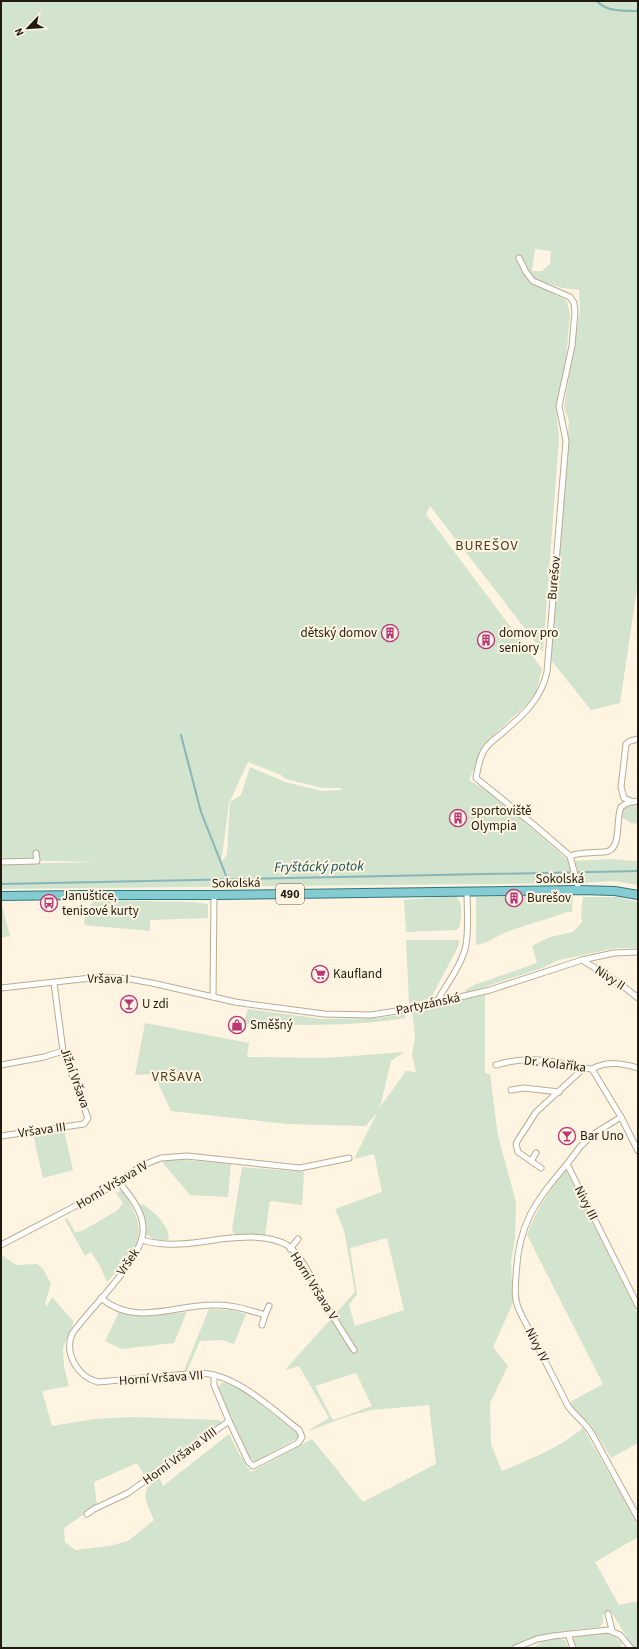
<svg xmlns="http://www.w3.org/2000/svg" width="639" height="1649" font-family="'Source Sans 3',sans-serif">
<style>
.green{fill:#d2e3ce;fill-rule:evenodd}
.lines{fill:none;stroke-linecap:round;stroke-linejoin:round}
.stream{stroke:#87b6ba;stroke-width:2}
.street-casing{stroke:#bbac8e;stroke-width:7}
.primary-casing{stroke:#2d777a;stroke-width:10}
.street{stroke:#fff;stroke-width:5}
.primary{stroke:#85cbd2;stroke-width:8}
.labels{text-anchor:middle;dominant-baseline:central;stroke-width:4;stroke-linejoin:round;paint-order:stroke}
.shield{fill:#fef4e1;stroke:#635c4e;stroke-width:1}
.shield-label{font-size:12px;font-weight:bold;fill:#211b0f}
.street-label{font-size:13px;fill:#211b0f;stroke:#fef4e1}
.poi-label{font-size:13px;fill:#211b0f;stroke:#fef4e1;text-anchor:start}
.neighbourhood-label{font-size:14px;letter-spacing:1px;fill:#493c21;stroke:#fef4e1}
.water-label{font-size:14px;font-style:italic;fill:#0d5258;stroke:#fef4e1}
</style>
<rect width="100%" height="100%" fill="#fef4e1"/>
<g class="green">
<path d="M1,1H638V582L620,703L591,710L551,660L569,421L564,407L580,311L579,290L563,288L546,283L538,286L567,301L570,315L566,360L556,407L559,438L543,652L430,506L426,514L542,669L536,692L526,705L486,742L469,780L495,796L569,861L575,883L1,889V864L101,862L1,860ZM535,249L551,251L550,264L542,271H532ZM248,762L281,775L285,779L323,788H341V790L322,791L285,782L250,767L241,795L230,802L227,854L221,863L229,803Z"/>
<polygon points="638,803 638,824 631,823 621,817 623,808 629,804"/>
<polygon points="610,859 638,861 638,885 614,881 582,883 575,861"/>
<polygon points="573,895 572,912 568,912 506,932 485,943 476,945 476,897"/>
<path d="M455,896C464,902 461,916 460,926L457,930L406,932L404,900Z"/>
<polygon points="583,897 617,897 638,902 638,948 616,948 559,960 542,968 466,993 465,990 474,985 537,963 532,946 550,937 573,932 582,922 581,913"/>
<polygon points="94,900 192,902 208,904 208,918 150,920 150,931 84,925 85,914"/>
<polygon points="1,902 10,936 1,938"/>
<polygon points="406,940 459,940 459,945 431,998 409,1004"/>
<path d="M485,995V1073L490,1074L498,1136L516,1202L515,1239L511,1262L513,1303L493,1347L508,1366L490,1403L491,1444L502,1471C530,1459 560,1448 583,1428L638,1524V1537L595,1562L619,1605L638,1601V1648H634L611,1612L603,1614V1622L600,1627C569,1630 537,1633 509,1648H1V1256H3L16,1265L37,1264L43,1269L51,1284L45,1303L47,1306L52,1297L74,1322L63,1348L64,1367L69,1386L42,1391L52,1426L94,1419L131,1417L219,1420L226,1427L158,1475L143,1474L137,1463L94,1482L97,1505L64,1528L65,1542L75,1550L110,1546L128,1541L154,1520C146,1502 138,1490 159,1477L163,1486L229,1434L240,1456L251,1472L312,1439L363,1502L436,1464L429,1405L371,1410L346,1417L309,1431V1430L329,1418L299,1366L285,1370L355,1292L344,1230L335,1209L382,1192L374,1154L354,1159L378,1111L366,1126L287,1124L171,1111L154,1074L135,1075L145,1023L249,1043L247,1057L326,1058L404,1052L391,1061L380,1107L406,1071L416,1072L412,1055L415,1036L412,1011ZM387,1238L404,1310L355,1326L349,1305L357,1294L350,1248ZM356,1373L372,1406L333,1420L315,1386Z"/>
<path d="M248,1009L321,1019L378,1018L405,1014V1018C352,1027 298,1025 243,1024Z"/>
<polygon points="64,1130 73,1170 43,1178 33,1134"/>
<polygon points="174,1159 231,1164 228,1197 190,1195 162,1162"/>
<polygon points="242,1167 304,1172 302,1205 270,1201 265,1235 234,1234 232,1230"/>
<path d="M566,1170L638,1314V1443L611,1458L591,1425L574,1410L570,1402L603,1384L527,1235C536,1209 549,1192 566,1170Z"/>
<path d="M122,1190C150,1233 142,1246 107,1282L100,1266L91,1252L85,1256L65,1220L67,1218L75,1232L82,1231L118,1210L123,1203L116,1193Z"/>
<path d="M142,1204C154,1212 167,1222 169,1238L167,1240H154L146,1234L145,1219L139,1206Z"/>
<polygon points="209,1309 231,1310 246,1314 234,1344 221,1340 200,1341 187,1371 184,1370"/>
<polygon points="119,1312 144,1316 187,1312 174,1343 121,1349 105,1341"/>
<path d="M221,1383C237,1381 280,1419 293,1430L298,1434V1438L255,1461L250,1458L219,1392L218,1388Z"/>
<polygon points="604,1632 615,1637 621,1642 622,1648 576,1648 573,1641 576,1636"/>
<polygon points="556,1638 565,1640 569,1648 533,1648 543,1641"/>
</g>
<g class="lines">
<g class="stream">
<path d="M597,1C606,12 625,11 638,11"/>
<polyline points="181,735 201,812 227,878"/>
<polyline points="1,884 638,871"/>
</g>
<g class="street-casing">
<g id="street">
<path d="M519,258L526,272L533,281L570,297L574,303L575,312L572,346L559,406L566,441L547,672C541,700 522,716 501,734C496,738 489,743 485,749C479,758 478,768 476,778L534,825L570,856L579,890"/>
<polyline points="631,801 624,798 621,787 626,744 630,741 638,739"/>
<path d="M570,856C581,852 592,853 604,852C623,851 615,820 621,807L627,803L638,801"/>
<polyline points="1,862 37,861 36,853"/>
<polyline points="582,960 618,982 638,998"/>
<polyline points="1,988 100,977 130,979 152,983 235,1002 256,1005 324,1014 371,1015 409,1009 490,990 582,960 614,953 638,952"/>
<polyline points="213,997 214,895"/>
<path d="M436,1003C446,985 462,965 466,945C469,928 467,909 467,891"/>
<polyline points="1,1065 44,1057 63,1051"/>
<path d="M496,1065C516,1059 534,1058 555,1062C567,1064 579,1068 592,1069L621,1117L638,1151"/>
<path d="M592,1069C607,1061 622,1063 638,1068"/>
<polyline points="511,1090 524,1088 559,1092"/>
<polyline points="621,1117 592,1135 580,1147 567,1164 638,1306"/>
<polyline points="1,1136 84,1124 88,1118 63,1051 54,983"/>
<polyline points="531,1161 536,1153"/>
<path d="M567,1164C535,1202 518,1224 516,1276C515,1289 514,1300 520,1312L568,1406C575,1416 586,1423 592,1434L638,1518"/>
<polyline points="541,1168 518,1152 516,1144 518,1140 536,1112 584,1068"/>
<path d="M119,1182C129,1195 142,1209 143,1227C146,1258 90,1307 72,1334C64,1354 78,1377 98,1382L199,1373C235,1373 272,1409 299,1430L302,1437L298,1443L253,1466L248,1461L229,1421"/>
<path d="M142,1240C168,1248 195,1243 221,1239C241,1237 268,1234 287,1245C301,1254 314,1283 322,1298C332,1315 343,1333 354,1350"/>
<polyline points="1,1245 102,1192 143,1165 161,1158 187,1156 300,1168 349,1158"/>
<polyline points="290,1249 298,1239"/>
<path d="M101,1298C135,1327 174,1305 213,1305C231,1304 248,1310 265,1315L262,1325"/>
<polyline points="265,1315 269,1306"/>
<polyline points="87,1514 94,1509 128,1493 229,1421 214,1385 214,1375"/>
<polyline points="608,1614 612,1630"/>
<polyline points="568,1634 573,1648"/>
<polyline points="515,1648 537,1639 553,1636 608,1630 620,1635 631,1648"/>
</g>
</g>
<g class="primary-casing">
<polyline id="primary" points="1,896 85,895 214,895 579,890 615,891 638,895"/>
</g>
<use href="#street" class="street"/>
<use href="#primary" class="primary"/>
</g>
<defs>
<g id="building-ring" transform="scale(0.9)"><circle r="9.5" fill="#fef4e1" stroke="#bc3577" stroke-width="1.5"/><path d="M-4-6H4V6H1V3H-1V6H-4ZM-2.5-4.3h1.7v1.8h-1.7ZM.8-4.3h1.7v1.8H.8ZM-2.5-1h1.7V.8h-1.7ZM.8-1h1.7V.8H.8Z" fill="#bc3577"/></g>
<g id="bus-ring" transform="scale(0.9)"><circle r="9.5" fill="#fef4e1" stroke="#bc3577" stroke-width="1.5"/><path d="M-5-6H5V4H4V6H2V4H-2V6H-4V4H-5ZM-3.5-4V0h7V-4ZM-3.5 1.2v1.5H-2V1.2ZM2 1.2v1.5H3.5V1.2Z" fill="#bc3577"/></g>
<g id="supermarket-ring" transform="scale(0.9)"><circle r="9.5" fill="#fef4e1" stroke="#bc3577" stroke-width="1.5"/><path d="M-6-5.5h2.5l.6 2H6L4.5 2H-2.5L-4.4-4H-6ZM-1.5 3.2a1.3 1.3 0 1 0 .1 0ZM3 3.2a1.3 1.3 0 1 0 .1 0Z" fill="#bc3577"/></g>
<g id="bar-ring" transform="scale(0.9)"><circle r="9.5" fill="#fef4e1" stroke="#bc3577" stroke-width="1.5"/><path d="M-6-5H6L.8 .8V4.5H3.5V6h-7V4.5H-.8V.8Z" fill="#bc3577"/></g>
<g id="shop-ring" transform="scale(0.9)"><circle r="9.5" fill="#fef4e1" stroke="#bc3577" stroke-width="1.5"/><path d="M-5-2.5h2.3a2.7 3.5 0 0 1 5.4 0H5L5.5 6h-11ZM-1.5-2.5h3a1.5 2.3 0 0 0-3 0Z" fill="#bc3577"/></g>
</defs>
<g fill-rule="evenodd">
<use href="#building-ring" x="390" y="633"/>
<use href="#building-ring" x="486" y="640"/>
<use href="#building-ring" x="458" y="818"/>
<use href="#building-ring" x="514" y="898"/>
<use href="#bus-ring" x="49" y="903"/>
<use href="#supermarket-ring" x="320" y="974"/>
<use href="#bar-ring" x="129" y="1004"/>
<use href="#shop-ring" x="237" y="1025"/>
<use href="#bar-ring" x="567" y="1136"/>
</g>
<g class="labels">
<rect class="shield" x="276" y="884" width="28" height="20" rx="3"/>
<g class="shield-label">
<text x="290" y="894">490</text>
</g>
<g class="street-label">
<text transform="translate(554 578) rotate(-85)">Burešov</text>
<text x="560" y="879">Sokolská</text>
<text transform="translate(236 883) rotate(-1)">Sokolská</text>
<text transform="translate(610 978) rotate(33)">Nivy II</text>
<text transform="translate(108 979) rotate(1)">Vršava I</text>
<text transform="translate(428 1004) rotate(-12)">Partyzánská</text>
<text transform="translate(555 1064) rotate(7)">Dr. Kolaříka</text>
<text transform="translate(75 1078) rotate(70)">Jižní Vršava</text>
<text transform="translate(42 1130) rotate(-8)">Vršava III</text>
<text transform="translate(112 1185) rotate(-31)">Horní Vršava IV</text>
<text transform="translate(586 1203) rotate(63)">Nivy III</text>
<text transform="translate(128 1262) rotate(-55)">Vršek</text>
<text transform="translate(314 1286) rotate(58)">Horní Vršava V</text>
<text transform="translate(537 1345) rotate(63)">Nivy IV</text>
<text transform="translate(161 1378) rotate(-4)">Horní Vršava VII</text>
<text transform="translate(180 1456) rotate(-36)">Horní Vršava VIII</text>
</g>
<g class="poi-label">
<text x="377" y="633" text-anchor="end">dětský domov</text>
<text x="499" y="633">domov pro<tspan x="499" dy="15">seniory</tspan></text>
<text x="471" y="811">sportoviště<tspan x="471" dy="15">Olympia</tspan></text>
<text x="62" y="896">Januštice,<tspan x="62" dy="15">tenisové kurty</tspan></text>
<text x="527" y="898">Burešov</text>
<text x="333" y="974">Kaufland</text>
<text x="142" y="1004">U zdi</text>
<text x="250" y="1025">Směšný</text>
<text x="580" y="1136">Bar Uno</text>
</g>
<g class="neighbourhood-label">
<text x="487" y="546">BUREŠOV</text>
<text x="177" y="1077">VRŠAVA</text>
</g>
<g class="water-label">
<text transform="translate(319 867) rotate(-1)">Fryštácký potok</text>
</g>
</g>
<rect width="639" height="1649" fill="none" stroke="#211b0f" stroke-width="4"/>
<g transform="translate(28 28) rotate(245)" stroke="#fef4e1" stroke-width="3" paint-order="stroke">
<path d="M0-3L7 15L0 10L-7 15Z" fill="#211b0f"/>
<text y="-6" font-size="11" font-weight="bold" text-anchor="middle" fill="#211b0f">N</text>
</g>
</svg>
